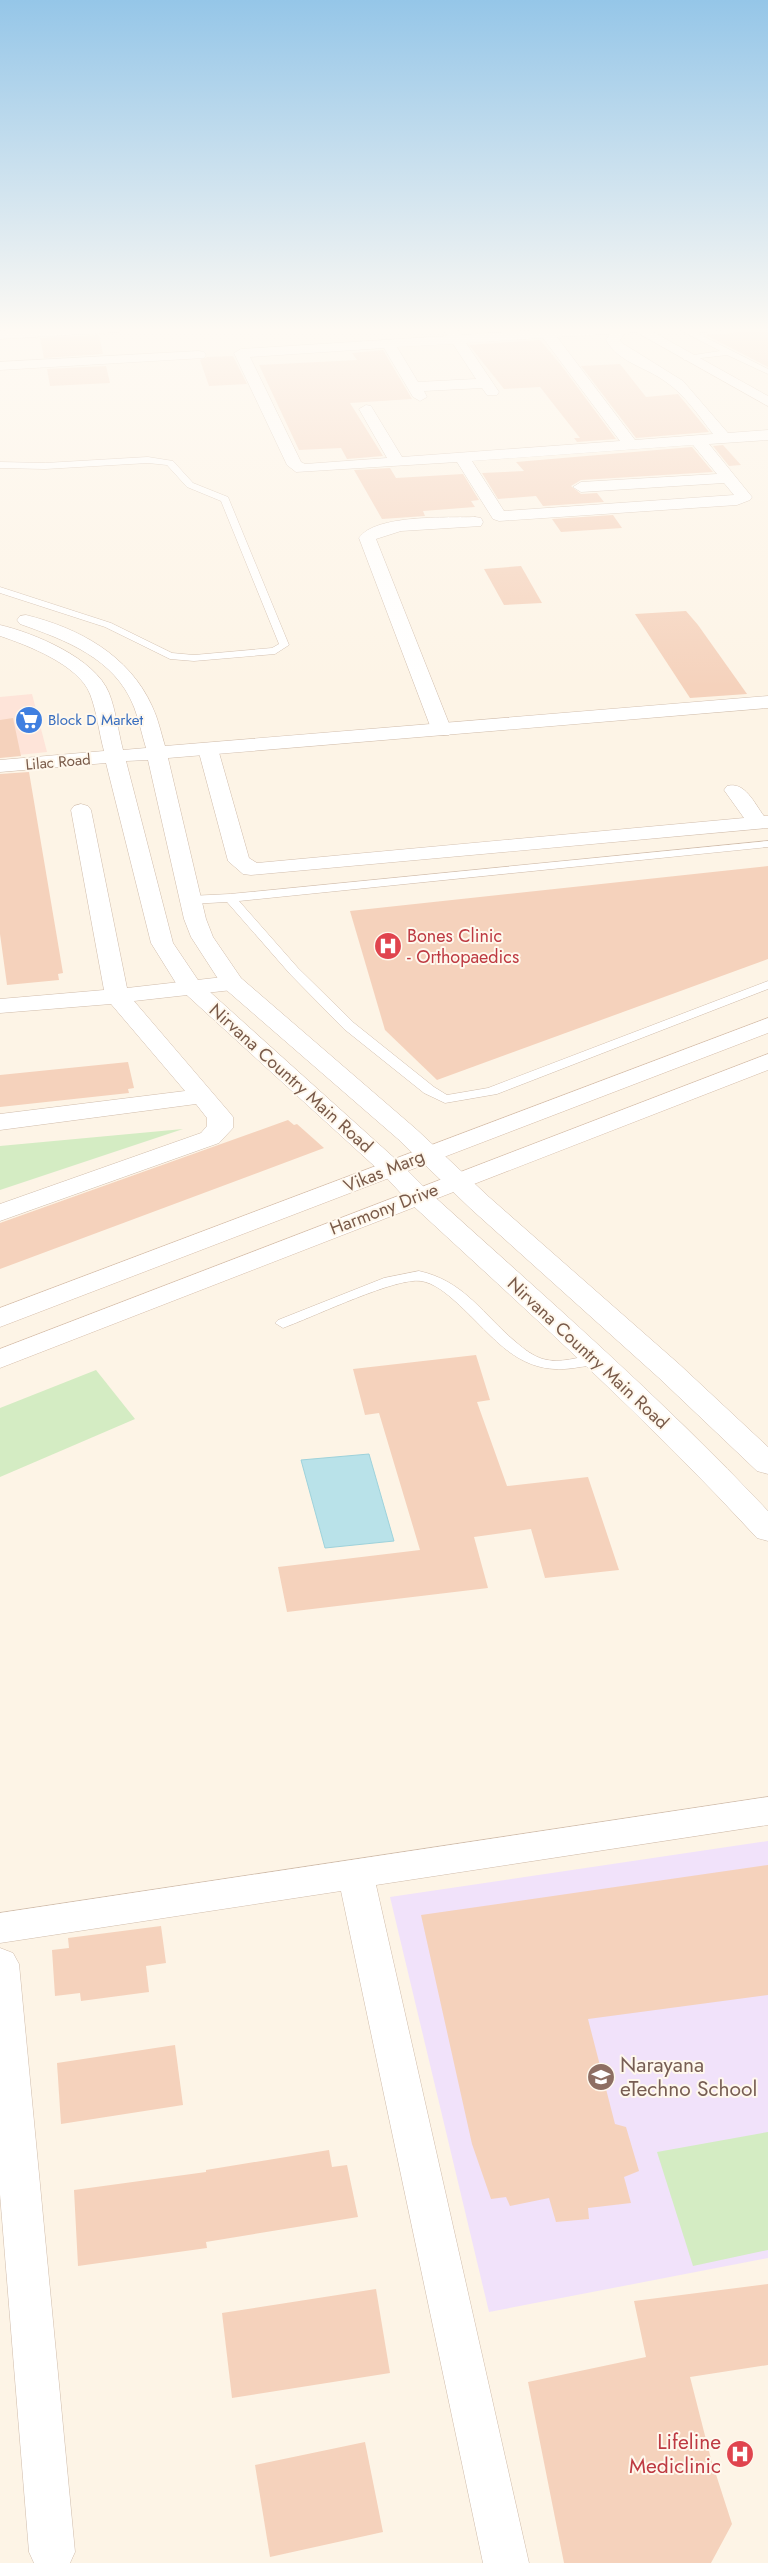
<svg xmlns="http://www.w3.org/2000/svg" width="768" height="2563" font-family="Jost,sans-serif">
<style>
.commercial{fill:#fee4d9}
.education{fill:#f1e2fa}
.green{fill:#d4ecc3}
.water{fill:#b9e2e9;stroke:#9ed2db}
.building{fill:#f5d2bc}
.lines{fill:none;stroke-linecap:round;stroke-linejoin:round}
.service-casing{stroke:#d0bcab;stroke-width:1}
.minor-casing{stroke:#d0bcab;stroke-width:1}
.tertiary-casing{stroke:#d0bcab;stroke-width:1}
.secondary-casing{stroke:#d6beab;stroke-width:1}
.service{fill:#fff;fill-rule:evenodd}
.minor{fill:#fff;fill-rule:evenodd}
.tertiary{fill:#fff;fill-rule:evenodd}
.secondary{fill:#fff;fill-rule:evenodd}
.labels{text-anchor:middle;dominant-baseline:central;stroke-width:4;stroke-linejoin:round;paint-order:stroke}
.far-shop-label{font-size:15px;fill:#366cbe;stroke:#fff8ed;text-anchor:start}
.far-street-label{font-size:15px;fill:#795a49;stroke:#fff8ed}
.health-label{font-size:18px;fill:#be3a42;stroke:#fff8ed;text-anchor:start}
.street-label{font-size:18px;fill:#795a49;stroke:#fff8ed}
.near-education-label{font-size:21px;fill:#785e54;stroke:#fff8ed;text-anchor:start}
.near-health-label{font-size:21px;fill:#be3a42;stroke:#fff8ed;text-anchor:end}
</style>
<rect width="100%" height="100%" fill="#fdf4e6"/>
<polygon class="commercial" points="32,694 47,752 0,757 0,697"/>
<polygon class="education" points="768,1841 768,2258 489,2312 390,1897"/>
<g class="green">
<polygon points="183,1129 0,1190 0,1146"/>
<polygon points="96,1370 135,1419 0,1477 0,1408"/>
<polygon points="768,2132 768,2250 693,2266 657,2152"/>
</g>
<polygon class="water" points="369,1454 394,1541 325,1548 301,1460"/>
<g class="building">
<polygon points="768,330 768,367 706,335"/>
<polygon points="99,335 103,354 44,358 40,338"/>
<polygon points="540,340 561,365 616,439 577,442 574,438 580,438 540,387 504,389 469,345"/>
<polygon points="383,350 412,399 350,403 383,456 347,459 341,448 299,450 259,365 357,360 352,353"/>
<polygon points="233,356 247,384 209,386 200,360 207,357"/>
<polygon points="620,364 646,397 678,394 709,432 636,438 581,366"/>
<polygon points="106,366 110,383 50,386 47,369"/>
<polygon points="723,445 741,465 729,466 713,446"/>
<polygon points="692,447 713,472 581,480 571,486 581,494 597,493 604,502 543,506 536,496 498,499 482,473 524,471 516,462"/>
<polygon points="390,468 396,478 463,474 479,500 471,501 475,507 423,511 425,516 382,519 354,470"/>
<polygon points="613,515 622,528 561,532 552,519"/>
<polygon points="521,566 542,603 504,605 484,569"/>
<polygon points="686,611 698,625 747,694 690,698 635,614"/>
<polygon points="13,718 21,756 0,758 0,720"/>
<polygon points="29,772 63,973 58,974 59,980 7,985 0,934 0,774"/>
<polygon points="768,866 768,959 437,1080 385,1030 350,911"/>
<polygon points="128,1062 134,1088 128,1089 129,1093 0,1107 0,1075"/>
<polygon points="288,1120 294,1125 297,1124 324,1148 0,1269 0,1223"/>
<polygon points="476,1355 490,1400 477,1402 507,1486 588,1477 619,1570 545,1578 531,1529 474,1537 488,1588 287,1612 278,1567 420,1550 379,1413 365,1415 353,1369"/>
<polygon points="768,1865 768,1995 588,2019 615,2124 626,2127 639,2171 624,2177 631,2203 588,2208 589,2219 556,2222 549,2198 510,2206 506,2197 491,2199 472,2144 421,1915"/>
<polygon points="161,1926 166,1963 146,1966 149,1992 81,2001 80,1993 55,1996 52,1950 69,1948 68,1938"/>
<polygon points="175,2045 183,2105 61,2124 57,2063"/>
<polygon points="329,2150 332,2167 347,2165 358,2217 206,2242 207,2248 78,2266 74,2190 206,2172 206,2170"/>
<polygon points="768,2284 768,2365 690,2377 711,2459 732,2524 711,2563 564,2563 528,2382 646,2357 634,2301"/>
<polygon points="376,2289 390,2373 232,2398 222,2313"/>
<polygon points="365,2442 383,2532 270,2557 255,2465"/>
</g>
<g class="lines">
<g class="service-casing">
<g id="service">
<polygon points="676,328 733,328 697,333 768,369 768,374 727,355 684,360 683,358 687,356 720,351"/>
<polygon points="148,457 173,461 193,483 228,497 289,645 275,654 194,661 170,659 105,627 0,593 0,587 111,623 172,653 194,655 272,648 279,644 221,501 187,487 167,465 148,463 45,469 0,468 0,462 45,463"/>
<polygon points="768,841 768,847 239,901 298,968 354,1023 434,1087 447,1095 488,1088 768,981 768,989 497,1094 445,1103 424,1093 344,1029 290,974 227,902 190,904 184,900 190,896 230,894"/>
<path d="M419,1271C465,1281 483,1315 517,1343C524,1349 533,1356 543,1359C560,1364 579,1357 596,1354L604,1359C599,1366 587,1366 580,1367C519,1379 496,1338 456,1302C446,1293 434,1283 421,1281C397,1277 315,1316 288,1326L283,1328L275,1323L278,1320L384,1278Z"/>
</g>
</g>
<g class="minor-casing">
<g id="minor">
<polygon points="47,328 125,328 118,332 0,339 0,331"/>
<path d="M442,328H456L461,335L538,330L536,328H644L642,331L625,333L620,340L622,343L683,381L728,433L768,430V440L709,444L752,497L750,500L737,505L499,521L493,519L457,462L296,472L287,465L234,353L241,349L447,336ZM610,334L606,340C619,363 646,367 666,382C685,395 699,416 713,434L635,440L557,337ZM543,338L620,441L402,457L371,406L366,405L359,409L387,458L305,464L301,462L250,357L384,348L413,397L420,401L427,397L424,391L482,388L487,395H497L499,392L466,343ZM453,344L476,379L418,382L397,347ZM693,445L717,474L581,482L573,487L581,492L724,483L734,495L504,511L472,461Z"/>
<polygon points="199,351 204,352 206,355 204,358 0,370 0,362"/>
<path d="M475,517L481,518L483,522L481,526L401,531L376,539L452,731L449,735H435L432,731L359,538C375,514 448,518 475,517Z"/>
<path d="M208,743L215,745L218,749L249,858L257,863L744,818L724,790L727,786C745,781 754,803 764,816H768V828L251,875L243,874L228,861L198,749L201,745Z"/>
<polygon points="81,804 88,806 91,810 127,988 232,976 240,978 244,983 240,988 232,990 134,1001 229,1112 233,1117 233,1128 219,1143 0,1221 0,1204 201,1133 207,1126 207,1118 196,1104 0,1130 0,1114 185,1091 111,1004 0,1013 0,999 104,990 71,810 74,806"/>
<polygon points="768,1797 768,1825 376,1885 529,2563 483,2563 341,1891 0,1943 0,1913"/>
<polygon points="0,1948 13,1953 19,1964 75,2552 70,2563 34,2563 29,2552 0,2194"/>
</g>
</g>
<g class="tertiary-casing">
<path id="tertiary" d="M26,615C79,628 129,655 152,706C158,718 161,733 165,746L768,696V708L168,758L206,919L213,937L241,978L416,1129L489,1197L679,1364L768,1447V1474L757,1471L659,1378L471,1209L398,1139L224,988L191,937L184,919L148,760L126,761L173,943L200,983L401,1164L427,1190C543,1295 661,1397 768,1511V1541L757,1538C648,1419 527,1311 409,1202L383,1174L179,988L151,943L106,763L0,772V760L104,751C99,733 97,712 90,694C79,665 27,645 0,636V625C34,633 95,658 109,693C116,711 118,731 123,750L146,748C142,735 139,720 134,707C115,658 65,640 20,624L17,620L20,616Z"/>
</g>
<g class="secondary-casing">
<g id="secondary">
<polygon points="629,328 646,328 768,396 768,406"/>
<polygon points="768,1018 768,1033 0,1327 0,1308"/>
<polygon points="768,1054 768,1070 0,1368 0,1349"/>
</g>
</g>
<use href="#service" class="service"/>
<use href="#minor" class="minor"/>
<use href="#tertiary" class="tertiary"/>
<use href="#secondary" class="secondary"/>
</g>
<linearGradient id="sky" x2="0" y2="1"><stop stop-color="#95c6e8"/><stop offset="0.48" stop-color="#fefaf4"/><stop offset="1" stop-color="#fefaf4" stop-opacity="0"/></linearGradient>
<rect width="768" height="687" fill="url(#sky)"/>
<defs>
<g id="supermarket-disc" transform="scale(1.4375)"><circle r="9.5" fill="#3f7fe0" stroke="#fff8ed"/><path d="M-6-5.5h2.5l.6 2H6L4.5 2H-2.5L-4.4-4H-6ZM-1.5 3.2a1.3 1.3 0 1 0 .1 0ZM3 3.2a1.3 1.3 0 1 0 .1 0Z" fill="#fff"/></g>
<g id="hospital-disc" transform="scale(1.4375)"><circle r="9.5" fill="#e0444e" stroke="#fff8ed"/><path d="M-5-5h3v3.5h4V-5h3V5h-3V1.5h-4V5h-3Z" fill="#fff"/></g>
<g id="school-disc" transform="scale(1.4375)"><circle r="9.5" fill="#8d6e63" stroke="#fff8ed"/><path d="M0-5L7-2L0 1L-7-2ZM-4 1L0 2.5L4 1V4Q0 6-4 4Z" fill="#fff"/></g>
</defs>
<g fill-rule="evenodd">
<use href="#supermarket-disc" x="29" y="720"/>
<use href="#hospital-disc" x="388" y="946"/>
<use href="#school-disc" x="601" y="2077"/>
<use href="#hospital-disc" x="740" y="2454"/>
</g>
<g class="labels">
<g class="far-shop-label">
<text x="48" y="720">Block D Market</text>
</g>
<g class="far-street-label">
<text transform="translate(58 762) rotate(-5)">Lilac Road</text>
</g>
<g class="health-label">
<text x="407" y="936">Bones Clinic<tspan x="407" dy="21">- Orthopaedics</tspan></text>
</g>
<g class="street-label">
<text transform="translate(291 1078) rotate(42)">Nirvana Country Main Road</text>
<text transform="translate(384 1171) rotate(-22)">Vikas Marg</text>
<text transform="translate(384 1209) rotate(-21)">Harmony Drive</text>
<text transform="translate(588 1353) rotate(43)">Nirvana Country Main Road</text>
</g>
<g class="near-education-label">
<text x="620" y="2065">Narayana<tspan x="620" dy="24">eTechno School</tspan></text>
</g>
<g class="near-health-label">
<text x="721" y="2442">Lifeline<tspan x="721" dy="24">Mediclinic</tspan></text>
</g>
</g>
</svg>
